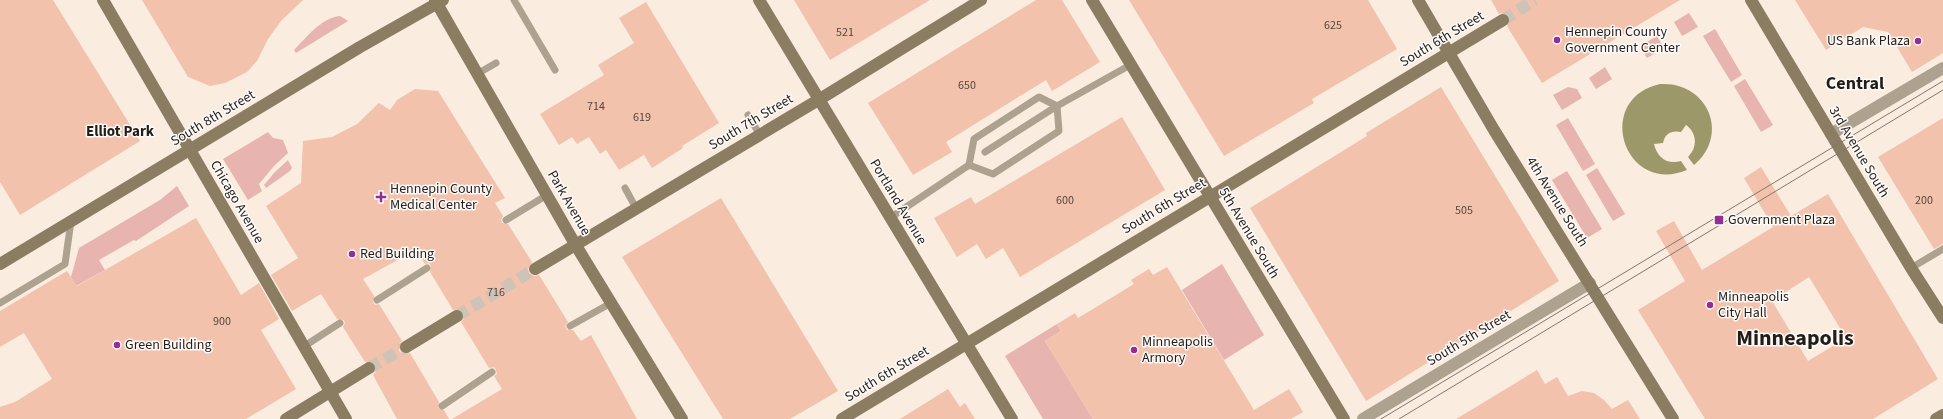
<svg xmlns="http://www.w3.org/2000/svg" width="1943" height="419" font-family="'Source Sans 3',sans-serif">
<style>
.green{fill:#e7b4af}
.water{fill:#9c986a}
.building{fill:#f2c2ac;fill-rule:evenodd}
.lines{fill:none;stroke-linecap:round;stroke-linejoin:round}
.secondary-tunnel{stroke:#cfc3b7;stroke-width:12;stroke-dasharray:12 6;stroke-linecap:butt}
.lane{stroke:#aca28f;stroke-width:7}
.street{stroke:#aca28f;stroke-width:12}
.secondary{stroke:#8b7d62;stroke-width:12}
.tram{stroke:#817870;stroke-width:1}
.poi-dot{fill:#912f96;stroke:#fefbf9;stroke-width:1.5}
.labels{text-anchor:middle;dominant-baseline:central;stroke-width:3;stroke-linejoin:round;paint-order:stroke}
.number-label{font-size:12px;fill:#56463e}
.poi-label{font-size:14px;fill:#221d19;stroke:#fefbf9;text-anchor:start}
.street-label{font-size:14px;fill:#221d19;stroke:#fefbf9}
.neighbourhood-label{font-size:15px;font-weight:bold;fill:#221d19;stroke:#fefbf9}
.district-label{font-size:18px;font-weight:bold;fill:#221d19;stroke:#fefbf9}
.town-label{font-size:22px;font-weight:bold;fill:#221d19;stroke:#fefbf9}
</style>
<rect width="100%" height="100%" fill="#faecdf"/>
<g class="green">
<polygon points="1689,13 1698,27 1682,36 1674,22"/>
<path d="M340,16L348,21L296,53L294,50C306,38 321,18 340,16Z"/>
<polygon points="1715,29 1742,75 1731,82 1703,36"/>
<polygon points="1657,36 1664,48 1647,58 1640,46"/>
<polygon points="1605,67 1612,79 1596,89 1589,78"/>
<polygon points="1745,79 1773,125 1761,132 1734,86"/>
<polygon points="1568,87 1577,89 1582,98 1562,110 1553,95"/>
<polygon points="1568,118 1595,164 1583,171 1556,125"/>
<polygon points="268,132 273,138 283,140 288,153 274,166 259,184 262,191 248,200 223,159"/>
<polygon points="288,160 292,168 290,171 266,188 264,185 274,173"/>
<polygon points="1597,168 1625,214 1613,221 1586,175"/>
<polygon points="1567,171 1602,229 1587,238 1552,180"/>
<polygon points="177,186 189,206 136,241 134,240 99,260 105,270 76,286 71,277 79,248 160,200"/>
<polygon points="1222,264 1264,335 1224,360 1182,290"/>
<polygon points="1057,324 1061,331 1045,341 1093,419 1043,419 1005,356"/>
</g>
<path class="water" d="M1660,84C1707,81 1731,134 1694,165L1688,157C1698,147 1697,133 1686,125L1681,132C1672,130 1665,133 1663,143L1654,144C1657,158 1668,165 1681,161L1687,170C1624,196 1593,99 1660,84Z"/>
<g class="building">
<polygon points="0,0 53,0 140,141 20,215 0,182"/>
<polygon points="142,0 303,0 281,21 268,39 257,61 247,72 225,83 210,86 188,77"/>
<polygon points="794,0 930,0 830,60"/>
<polygon points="1036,0 1062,0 1100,62 1052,91 1046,80 946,142 952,152 913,175 868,103"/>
<polygon points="1129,0 1368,0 1397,49 1312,99 1314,103 1224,156"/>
<polygon points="1491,0 1680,0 1542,83 1507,26 1510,20 1509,16 1503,13 1499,14"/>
<polygon points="1795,0 1943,0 1943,53 1912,72 1888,32 1863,27 1826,50"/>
<polygon points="646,2 719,123 682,146 683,148 652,168 644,155 619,170 606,150 600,154 589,137 577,144 572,137 559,145 540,114 604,75 598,65 634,43 619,18"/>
<polygon points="1441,87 1559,281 1366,401 1250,208 1367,136 1366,133"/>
<polygon points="415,89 438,91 505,198 495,203 503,216 501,220 502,223 508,224 532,262 528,269 529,273 535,276 539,275 568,322 565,326 567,330 573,330 581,341 591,335 637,419 452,419 502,389 494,376 497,374 496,370 494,367 489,368 461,322 464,319 464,312 460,309 453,310 430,272 431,266 429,263 425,264 416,250 363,279 374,296 373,302 375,305 379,304 402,341 399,344 399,351 403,354 410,353 439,402 438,408 444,410 449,419 397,419 373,375 376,371 376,364 372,361 365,362 343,327 345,323 344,320 337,319 321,294 292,311 271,275 298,258 266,206 301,183 303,141 332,137 357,124 379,103 390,110 397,100"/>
<polygon points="1122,117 1165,190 1020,277 1003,248 986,259 977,244 957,257 934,218 971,197 975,204"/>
<polygon points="1943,118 1943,244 1934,249 1878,157"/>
<path d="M1761,167L1791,216L1828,194L1938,379L1873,419H1705L1638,310L1685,281L1656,231L1674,221L1702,270L1773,227L1744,178ZM1809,277L1846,338L1808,361L1772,301Z"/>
<polygon points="721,198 838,391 790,419 723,419 622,257"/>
<polygon points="196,218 241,295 259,283 279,319 261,330 296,389 246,419 0,419 0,407 15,402 52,379 24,333 0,347 0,311 67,271 77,286"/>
<polygon points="1167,267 1254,410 1289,389 1303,412 1291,419 1093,419 1045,341 1061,331 1057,324 1075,313 1078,318 1134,284 1131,280 1149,269 1153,275"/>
<polygon points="1537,370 1545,384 1557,377 1568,396 1582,391 1594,393 1604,400 1612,409 1628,400 1640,419 1456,419"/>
<polygon points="948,389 960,407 965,403 975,419 900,419"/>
</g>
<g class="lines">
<g class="secondary-tunnel">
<polyline points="1503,20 1535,0"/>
<polyline points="457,316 535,269"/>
<polyline points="369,368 406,347"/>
</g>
<g class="lane">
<polyline points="514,0 555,70"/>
<polyline points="477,74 496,63"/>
<polyline points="748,115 760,135"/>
<polyline points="985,152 1057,106"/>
<polyline points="969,165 974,139 1039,97 1057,106"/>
<polyline points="625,188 636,208"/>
<polyline points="890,218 969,165 993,174 1059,131 1057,106 1132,64"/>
<polyline points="506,220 547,195"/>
<polyline points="1911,268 1943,249"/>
<polyline points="377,300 427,268"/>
<polyline points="0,303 65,264 71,221"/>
<polyline points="570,326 611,303"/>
<polyline points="303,347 340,323"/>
<polyline points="442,406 492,372"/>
</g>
<g class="street">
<polyline points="1831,134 1943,68"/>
<polyline points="1363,419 1590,283"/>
</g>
<g class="secondary">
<polyline points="103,0 346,419"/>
<polyline points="435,0 575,244 682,419"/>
<polyline points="759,0 1012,419"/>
<polyline points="1092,0 1344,419"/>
<polyline points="1418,0 1494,130 1673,419"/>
<polyline points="1751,0 1911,268 1943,318"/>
<polyline points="0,264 360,47 443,0"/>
<polyline points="535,269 820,99 981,0"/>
<polyline points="406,347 457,316"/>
<polyline points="286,419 369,368"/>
<polyline points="842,419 1503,20"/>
<polyline points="1936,419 1943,415"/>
</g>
<g class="tram">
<polyline points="1381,419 1943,81"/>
<polyline points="1399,419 1943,90"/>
</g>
</g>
<g class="poi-dot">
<circle cx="1557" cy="40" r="4"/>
<circle cx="1918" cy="41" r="4"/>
<path d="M379 191h4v4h4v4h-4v4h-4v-4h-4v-4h4z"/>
<rect x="1714" y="215" width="10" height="10" rx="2"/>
<circle cx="352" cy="254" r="4"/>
<circle cx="1710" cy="305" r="4"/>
<circle cx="117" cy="345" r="4"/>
<circle cx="1134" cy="350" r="4"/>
</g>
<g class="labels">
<g class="number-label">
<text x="1333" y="25">625</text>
<text x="845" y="32">521</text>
<text x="967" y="85">650</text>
<text x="596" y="106">714</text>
<text x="642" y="117">619</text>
<text x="1065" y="200">600</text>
<text x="1924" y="200">200</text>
<text x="1464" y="210">505</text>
<text x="496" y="292">716</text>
<text x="222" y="321">900</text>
</g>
<g class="poi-label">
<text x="1565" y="32">Hennepin County<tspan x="1565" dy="16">Government Center</tspan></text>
<text x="1910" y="41" text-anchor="end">US Bank Plaza</text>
<text x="390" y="189">Hennepin County<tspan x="390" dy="16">Medical Center</tspan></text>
<text x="1728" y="220">Government Plaza</text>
<text x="360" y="254">Red Building</text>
<text x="1718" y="297">Minneapolis<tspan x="1718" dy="16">City Hall</tspan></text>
<text x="1142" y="342">Minneapolis<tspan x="1142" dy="16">Armory</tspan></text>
<text x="125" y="345">Green Building</text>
</g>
<g class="street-label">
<text transform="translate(1442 39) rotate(-31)">South 6th Street</text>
<text transform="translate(213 118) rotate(-31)">South 8th Street</text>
<text transform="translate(751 122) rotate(-31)">South 7th Street</text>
<text transform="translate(1859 152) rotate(59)">3rd Avenue South</text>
<text transform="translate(237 202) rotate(60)">Chicago Avenue</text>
<text transform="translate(898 202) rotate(59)">Portland Avenue</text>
<text transform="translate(1557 202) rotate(58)">4th Avenue South</text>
<text transform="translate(569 203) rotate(60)">Park Avenue</text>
<text transform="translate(1164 206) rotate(-31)">South 6th Street</text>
<text transform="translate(1249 233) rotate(59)">5th Avenue South</text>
<text transform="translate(1469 338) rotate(-31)">South 5th Street</text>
<text transform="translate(887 374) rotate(-31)">South 6th Street</text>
</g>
<g class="neighbourhood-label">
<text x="120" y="131">Elliot Park</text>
</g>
<g class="district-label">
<text x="1855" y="83">Central</text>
</g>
<g class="town-label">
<text x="1795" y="338">Minneapolis</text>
</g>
</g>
</svg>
